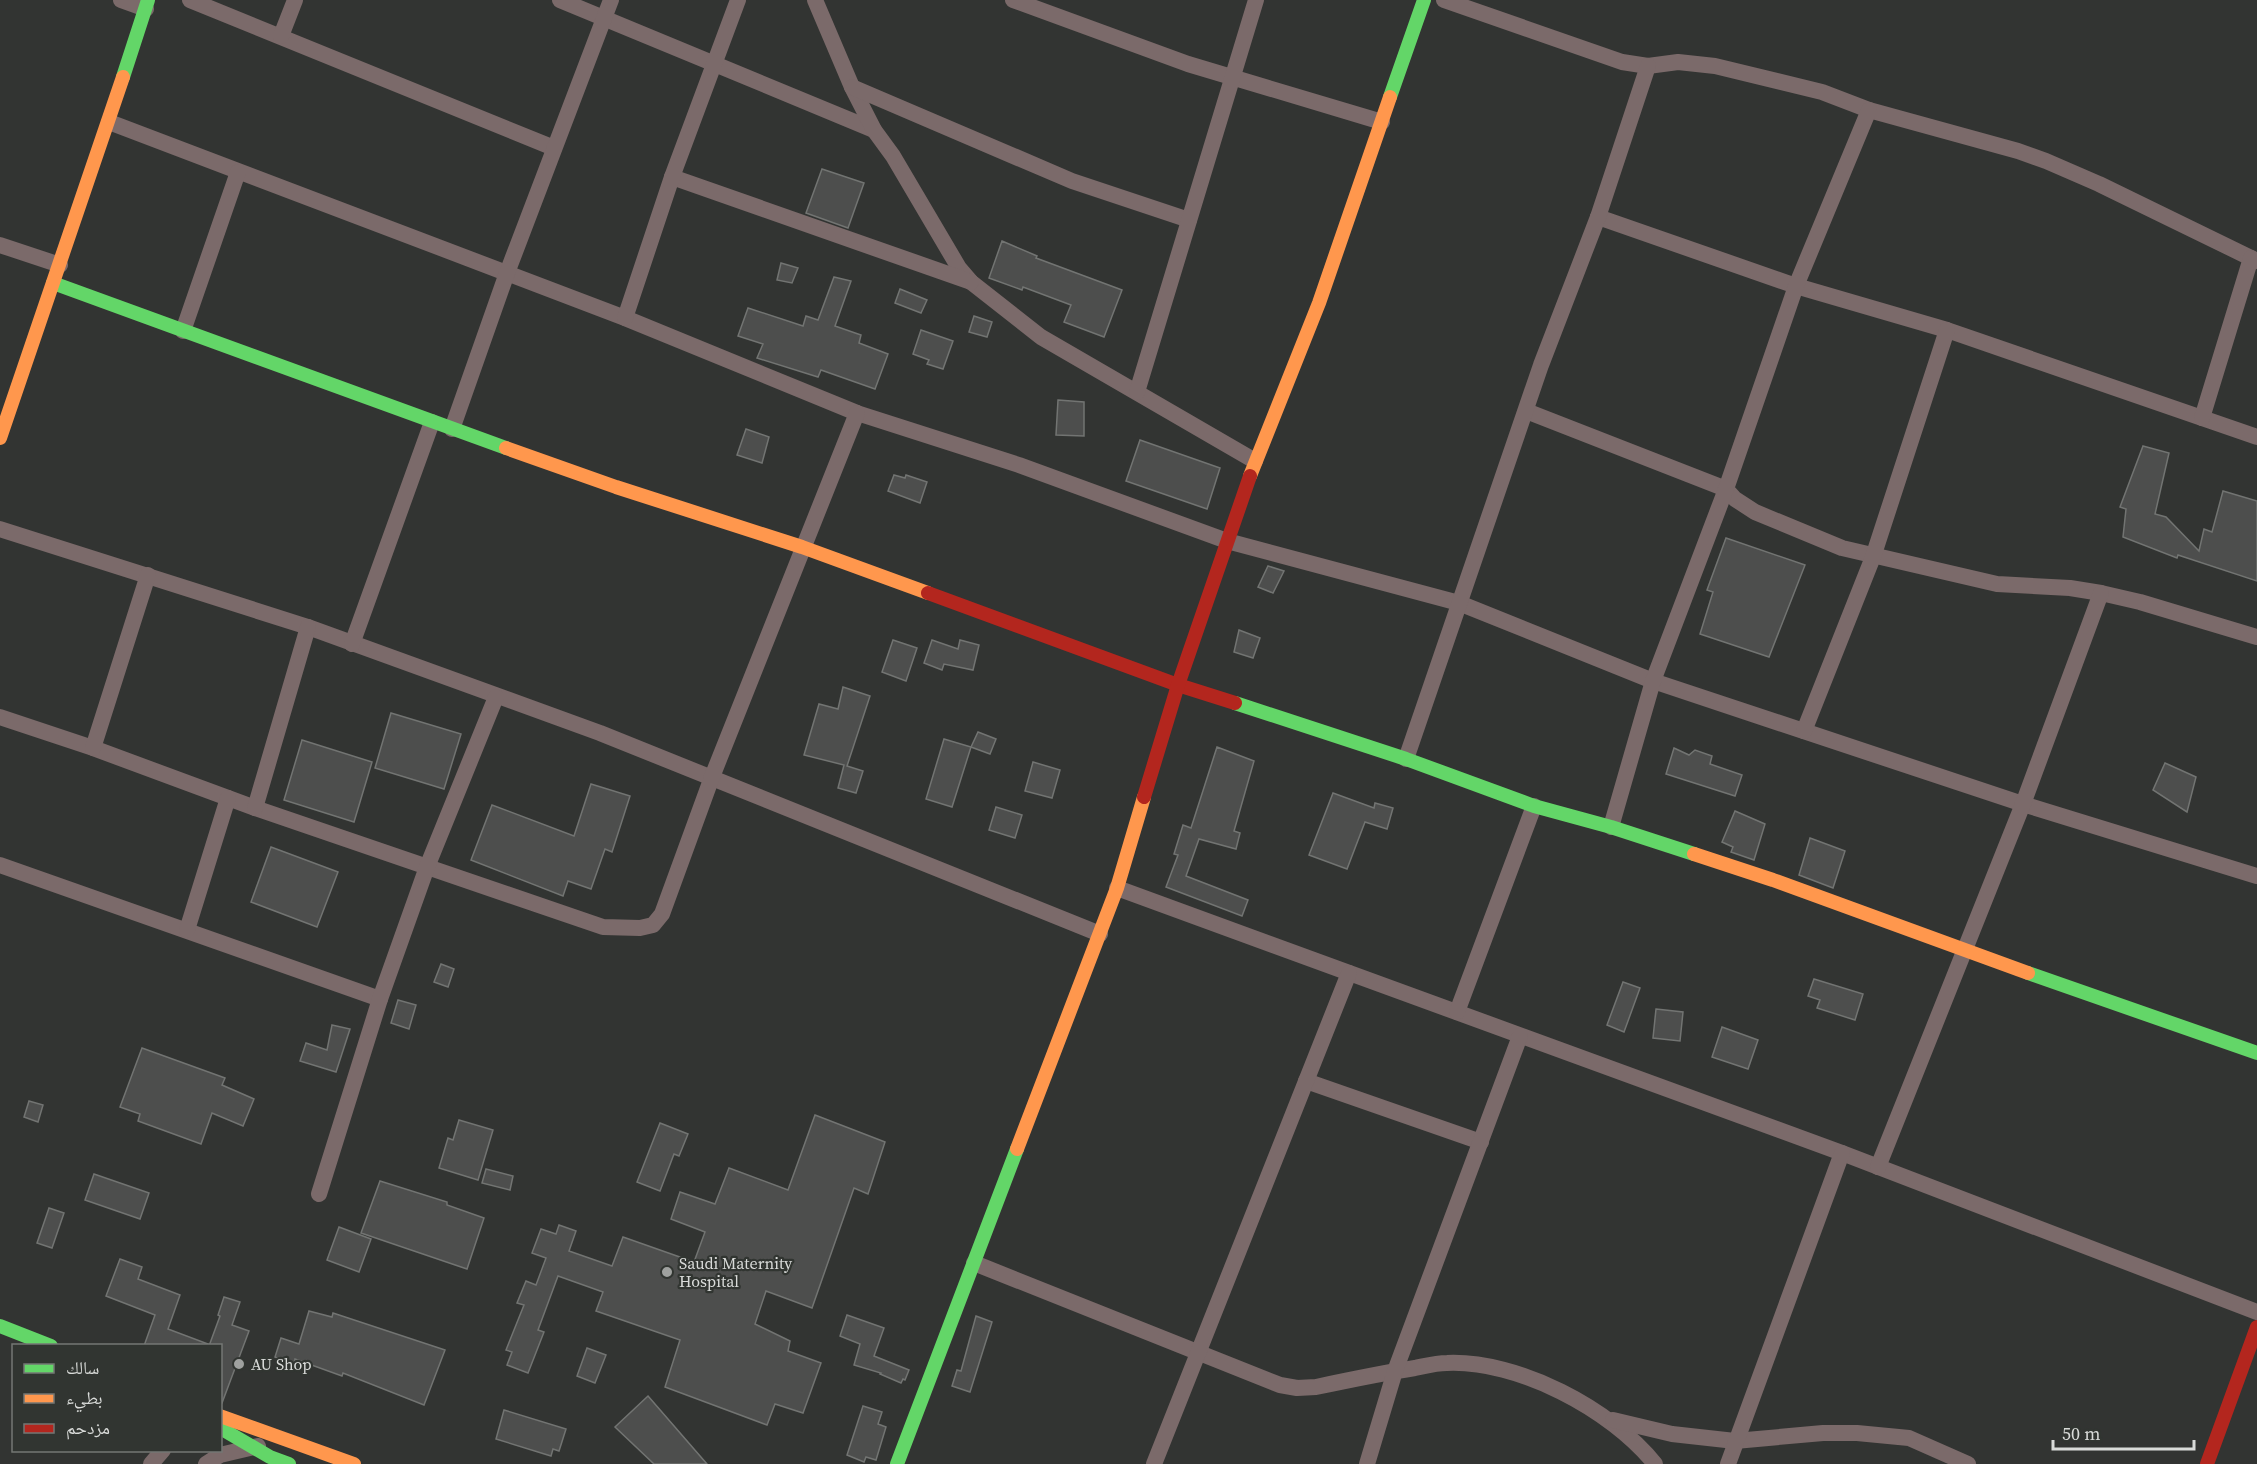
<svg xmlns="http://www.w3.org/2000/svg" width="2257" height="1464" font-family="'Source Serif 4','Noto Naskh Arabic',serif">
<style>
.building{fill:#4d4e4d;stroke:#727472;stroke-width:1.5}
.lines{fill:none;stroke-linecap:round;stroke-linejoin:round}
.street{stroke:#7b6a6a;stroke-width:16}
.fast{stroke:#63d668;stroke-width:14}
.slow{stroke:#ff974d;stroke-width:14}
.jam{stroke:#b3261e;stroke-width:14}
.poi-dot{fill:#9fa19f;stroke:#313531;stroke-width:2}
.labels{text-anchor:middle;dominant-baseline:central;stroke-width:4.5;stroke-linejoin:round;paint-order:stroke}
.poi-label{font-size:16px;fill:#d9dbd9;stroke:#313531;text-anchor:start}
</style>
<rect width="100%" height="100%" fill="#323432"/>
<g class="building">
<polygon points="822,169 864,183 848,228 806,213"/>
<polygon points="1002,241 1037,256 1036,258 1122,290 1104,337 1064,322 1071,305 1023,287 1022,290 989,278"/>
<polygon points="781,263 798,268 792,283 777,280"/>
<polygon points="834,277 851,281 835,326 861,335 859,343 888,354 875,389 821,370 818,377 757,358 763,344 738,336 748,308 803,326 806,316 818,320"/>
<polygon points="900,289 927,300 921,313 895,303"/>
<polygon points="974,316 992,322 987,337 969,332"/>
<polygon points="921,330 953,341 943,369 927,364 929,360 913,354"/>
<polygon points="1058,400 1084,402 1084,436 1056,435"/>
<polygon points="746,429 769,437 762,463 737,455"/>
<polygon points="1140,440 1220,468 1207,509 1126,481"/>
<polygon points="2143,446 2169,453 2155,514 2166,517 2199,551 2204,529 2212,532 2223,491 2257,501 2257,581 2178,555 2177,558 2123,537 2126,509 2120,507"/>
<polygon points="894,475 905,478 906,475 927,482 920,503 888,491"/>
<polygon points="1726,538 1805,565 1769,657 1700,634 1713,592 1707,590"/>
<polygon points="1268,566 1284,571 1273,593 1258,587"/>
<polygon points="1239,630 1260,638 1253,658 1234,652"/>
<polygon points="893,640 917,648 906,681 882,672"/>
<polygon points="932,640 958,649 960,640 979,645 973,670 944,664 942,670 924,663"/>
<polygon points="843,687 870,696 847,766 863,771 856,793 838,788 844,765 804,755 819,704 838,709"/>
<polygon points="391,713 461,734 444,789 375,768"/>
<polygon points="978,732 996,739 990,754 971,747"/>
<polygon points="944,739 971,747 952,807 926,799"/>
<polygon points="302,740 372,762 354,822 284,800"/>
<polygon points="1217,747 1254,761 1234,831 1240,833 1236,849 1199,839 1186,876 1248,900 1242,916 1166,887 1178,855 1174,854 1183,825 1191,828"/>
<polygon points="1674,748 1689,755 1695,750 1712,756 1710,764 1742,775 1735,796 1666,774"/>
<polygon points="1033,762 1060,770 1052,798 1025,791"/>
<polygon points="2165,763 2196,777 2187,812 2153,790"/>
<polygon points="591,784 630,796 612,852 605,849 591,889 568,881 563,896 471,860 492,805 574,836"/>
<polygon points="1333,793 1374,808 1375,803 1393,808 1387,829 1365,822 1347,869 1309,855"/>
<polygon points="996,807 1022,815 1015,838 989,830"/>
<polygon points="1735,811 1765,824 1754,860 1731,852 1733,847 1722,842"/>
<polygon points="1810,838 1845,851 1833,888 1799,875"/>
<polygon points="271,847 338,872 317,927 251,902"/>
<polygon points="441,964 454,969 448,987 434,982"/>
<polygon points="1814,979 1863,994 1855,1020 1817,1008 1820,1000 1808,996"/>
<polygon points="1623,982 1640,988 1624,1032 1607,1025"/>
<polygon points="398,1000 416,1005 409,1029 391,1023"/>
<polygon points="1656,1009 1683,1012 1680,1041 1653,1038"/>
<polygon points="332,1025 350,1029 336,1072 300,1061 306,1043 327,1050"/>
<polygon points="1722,1027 1758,1040 1748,1069 1712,1057"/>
<polygon points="142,1048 225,1078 222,1085 254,1099 243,1126 212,1113 201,1144 138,1121 140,1114 120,1107"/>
<polygon points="29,1101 43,1105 38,1122 24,1117"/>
<polygon points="815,1115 885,1142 868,1194 854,1188 812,1308 766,1291 755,1324 790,1341 788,1351 821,1363 803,1413 775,1404 767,1425 665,1387 680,1340 596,1311 603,1292 558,1276 538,1330 544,1332 528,1373 507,1365 512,1352 506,1350 524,1305 517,1303 526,1281 536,1285 546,1258 532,1253 541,1229 556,1234 559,1225 576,1231 569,1251 612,1266 623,1237 694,1262 705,1232 671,1219 680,1192 715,1204 729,1168 788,1190"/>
<polygon points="459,1120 493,1130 478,1180 439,1168 448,1138 453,1140"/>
<polygon points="660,1123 688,1134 679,1156 674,1154 660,1191 637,1182"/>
<polygon points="486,1169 513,1176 510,1190 482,1183"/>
<polygon points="94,1174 149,1193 140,1219 85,1200"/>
<polygon points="380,1181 447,1202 447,1205 484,1218 467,1269 361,1233"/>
<polygon points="49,1208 64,1213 52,1248 37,1243"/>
<polygon points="339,1227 371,1239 359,1272 327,1260"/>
<polygon points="120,1259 142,1267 138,1279 180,1295 168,1329 208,1344 208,1346 144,1346 155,1315 106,1296"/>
<polygon points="224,1297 240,1302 232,1325 249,1331 222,1403 220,1403 220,1346 209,1346 220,1316 218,1315"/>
<polygon points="309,1311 332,1317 333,1313 445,1350 424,1405 343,1373 342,1376 295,1359 294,1364 275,1357 281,1338 299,1344"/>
<polygon points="847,1315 884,1328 874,1356 909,1370 905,1380 903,1379 901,1383 880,1374 881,1373 854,1365 860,1344 840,1336"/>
<polygon points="976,1316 992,1322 970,1392 952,1386 957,1370 961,1371"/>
<polygon points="587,1348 606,1355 595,1383 577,1376"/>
<polygon points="648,1396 707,1464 654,1464 615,1427"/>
<polygon points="863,1406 882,1412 878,1424 886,1427 876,1460 866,1457 864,1462 847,1455"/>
<polygon points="504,1410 566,1429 559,1451 553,1449 551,1456 496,1439"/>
</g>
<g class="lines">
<g class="street">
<polyline points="121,0 146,9"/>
<polyline points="190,0 554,148"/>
<polyline points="560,0 874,130"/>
<polyline points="815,0 852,87 874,130 893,156 959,268 971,282 1041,337 1255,461"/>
<polyline points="1013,0 1188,64 1382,122"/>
<polyline points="1444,0 1622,62 1648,66 1678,62 1715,66 1822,92 1869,110 2018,151 2046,161 2099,184 2257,261"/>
<polyline points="281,36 295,0"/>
<polyline points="852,87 1072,181 1189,220"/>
<polyline points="109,122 625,318 857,413 1019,465 1227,541 1459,603 1653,681 2023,804 2257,876"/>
<polyline points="672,177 971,282"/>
<polyline points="1598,217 1796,286 1947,330 2257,437"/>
<polyline points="0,245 60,265"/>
<polyline points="625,318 672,177 738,0"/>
<polyline points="183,331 238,172"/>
<polyline points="1137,392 1256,0"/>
<polyline points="1526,411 1726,489 1735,499 1755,512 1842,548 1997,584 2070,588 2101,593 2140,602 2257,637"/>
<polyline points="2202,418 2251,258"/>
<polyline points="452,429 507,273 611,0"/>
<polyline points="0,529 308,627 600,733 1100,934"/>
<polyline points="352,644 432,422"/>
<polyline points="0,717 93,748 255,808 603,927 640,928 653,925 662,914 712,777 857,413"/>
<polyline points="1804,731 1873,557 1947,330"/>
<polyline points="93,748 148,575"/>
<polyline points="1406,759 1541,365 1598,217 1648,66"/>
<polyline points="255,808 308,627"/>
<polyline points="1611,827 1653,681 1726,489 1796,286 1869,110"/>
<polyline points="0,865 380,999"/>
<polyline points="1117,888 1842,1153 2257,1312"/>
<polyline points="187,930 228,798"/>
<polyline points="1457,1012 1534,806"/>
<polyline points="1306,1081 1481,1142"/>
<polyline points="1878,1167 2023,804 2101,593"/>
<polyline points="319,1194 380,999 427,867 496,697"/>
<path d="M974,1263L1280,1385L1297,1388L1316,1387C1349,1380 1382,1373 1415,1368C1425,1366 1436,1363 1447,1363C1518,1360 1611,1409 1655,1464"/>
<polyline points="1613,1420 1672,1434 1735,1441 1823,1433 1857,1433 1909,1438 1968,1464"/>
<polyline points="151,1464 163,1450"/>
<polyline points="206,1464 220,1455 258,1446"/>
<polyline points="1154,1464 1349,973"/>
<polyline points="1367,1464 1395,1371 1520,1036"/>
<polyline points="1728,1464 1842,1153"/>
</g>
<g class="fast">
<polyline points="123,77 148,0"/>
<polyline points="1390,97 1424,0"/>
<polyline points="53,283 506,448"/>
<polyline points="1235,703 1406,759 1534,806 1611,827 1694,854"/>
<polyline points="2028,973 2257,1053"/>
<polyline points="0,1326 51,1346"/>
<polyline points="222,1429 270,1457 289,1464"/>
<polyline points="897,1464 1017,1149"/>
</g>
<g class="slow">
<polyline points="0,438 123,77"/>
<polyline points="506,448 616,487 802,547 928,593"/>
<polyline points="1250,476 1319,303 1390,97"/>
<polyline points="1694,854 1773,880 2028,973"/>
<polyline points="1017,1149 1117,888 1144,797"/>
<polyline points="220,1416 354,1464"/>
</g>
<g class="jam">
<polyline points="928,593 1178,685 1235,703"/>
<polyline points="1144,797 1178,685 1250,476"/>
<polyline points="2207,1464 2257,1327"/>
</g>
</g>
<g class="poi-dot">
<circle cx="667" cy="1272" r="6"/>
<circle cx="239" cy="1364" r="6"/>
</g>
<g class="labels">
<g class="poi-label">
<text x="679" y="1263">Saudi Maternity<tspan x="679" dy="18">Hospital</tspan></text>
<text x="251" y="1364">AU Shop</text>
</g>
</g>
<rect x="12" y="1344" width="210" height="108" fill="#313531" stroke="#747774" stroke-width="1.5"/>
<rect x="24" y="1364" width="30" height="9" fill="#63d668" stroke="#747774" stroke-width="1.5"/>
<text x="66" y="1374" font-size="18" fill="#d9dbd9">سالك</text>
<rect x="24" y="1394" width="30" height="9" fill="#ff974d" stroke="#747774" stroke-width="1.5"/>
<text x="66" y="1404" font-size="18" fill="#d9dbd9">بطيء</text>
<rect x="24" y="1424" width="30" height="9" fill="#b3261e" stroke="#747774" stroke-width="1.5"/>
<text x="66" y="1434" font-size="18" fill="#d9dbd9">مزدحم</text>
<path d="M2053 1440v9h141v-9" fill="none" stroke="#d9dbd9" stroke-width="3"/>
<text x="2062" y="1440" font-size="18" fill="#d9dbd9" stroke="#313531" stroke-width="4.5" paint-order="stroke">50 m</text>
</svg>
